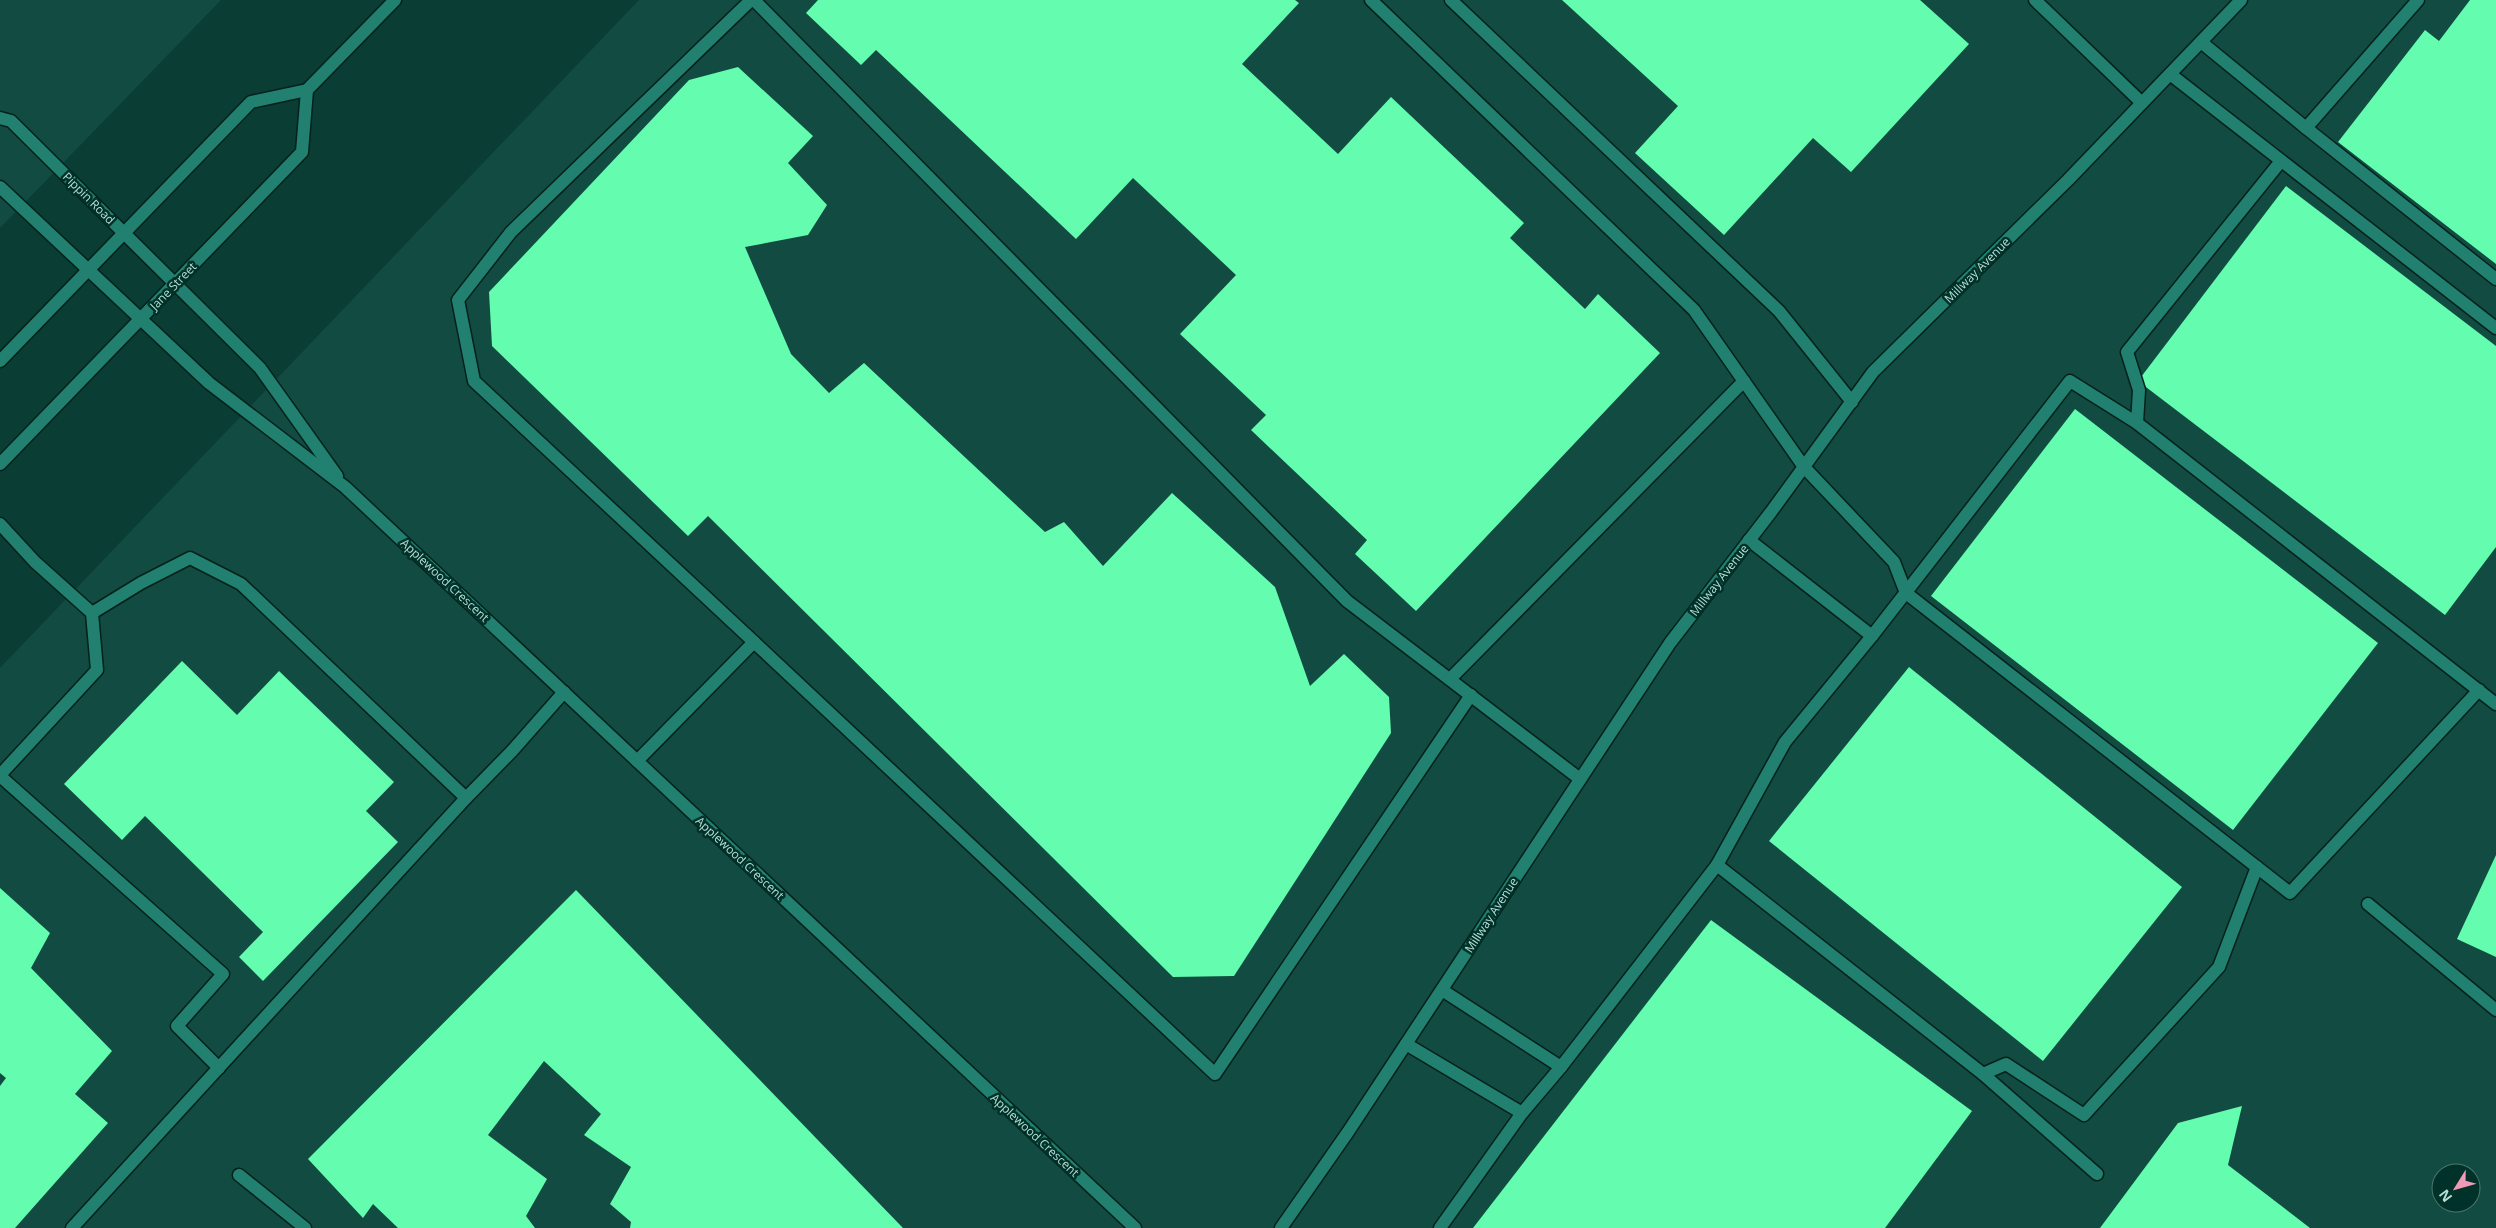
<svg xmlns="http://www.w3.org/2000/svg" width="2496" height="1228" font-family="'Open Sans',sans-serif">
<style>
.built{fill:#124b41;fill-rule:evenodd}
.building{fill:#64fcaf}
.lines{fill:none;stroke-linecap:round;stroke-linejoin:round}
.service-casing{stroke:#05211b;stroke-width:15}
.minor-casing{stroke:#05211b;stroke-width:15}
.secondary-casing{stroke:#05211b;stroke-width:15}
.service{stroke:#218070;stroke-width:12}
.minor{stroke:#218070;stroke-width:12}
.secondary{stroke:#218070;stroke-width:12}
.labels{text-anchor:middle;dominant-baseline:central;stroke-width:5;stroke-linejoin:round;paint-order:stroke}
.street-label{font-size:12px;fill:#b6dfd5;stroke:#00322a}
</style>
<rect width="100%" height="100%" fill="#0a3d34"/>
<g class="built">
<polygon points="0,0 221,0 0,228"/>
<path d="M639,0H2496V1228H0V668ZM2441,1173H2471V1203H2441Z"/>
</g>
<g class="building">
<polygon points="818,0 1295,0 1299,3 1242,64 1338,154 1391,97 1524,223 1510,238 1585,309 1598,294 1660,353 1416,611 1355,554 1367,540 1251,430 1266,415 1180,334 1236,275 1133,178 1076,239 876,50 861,65 806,13"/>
<polygon points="1562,0 1920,0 1969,44 1851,172 1813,138 1724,235 1635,153 1678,106"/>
<polygon points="2470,0 2496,0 2496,264 2338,142 2425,30 2439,41"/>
<polygon points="738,67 813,136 788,163 827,205 808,235 745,247 791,354 829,393 864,363 1045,532 1064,522 1103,566 1172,493 1275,587 1310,686 1344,654 1389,697 1391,733 1234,976 1173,977 708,516 688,536 492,346 489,292 689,80"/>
<polygon points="2286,186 2496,346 2496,547 2445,615 2138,381"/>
<polygon points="2075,409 2378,643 2233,830 1931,596"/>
<polygon points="182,661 237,715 279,671 394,782 366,811 398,842 263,981 239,957 263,932 145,816 122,840 64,784"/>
<polygon points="1909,667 2182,887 2043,1061 1769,841"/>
<polygon points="2496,855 2496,957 2457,939"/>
<polygon points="0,888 50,933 31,968 112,1051 75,1094 108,1123 15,1228 0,1228 0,1086 6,1078 0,1073"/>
<polygon points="576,890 903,1228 630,1228 631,1222 610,1204 631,1167 584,1135 601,1114 544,1061 488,1135 547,1179 526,1216 535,1228 398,1228 373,1204 363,1218 308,1159"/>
<polygon points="1711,920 1972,1111 1885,1228 1473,1228"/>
<polygon points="2242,1106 2228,1165 2310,1228 2100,1228 2178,1123"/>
</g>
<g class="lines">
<g class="service-casing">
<g id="service">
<polyline points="754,0 1347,601 1580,779"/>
<polyline points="1371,0 1694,310 1804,467 1894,562 1906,593 2290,893 2479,690"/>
<polyline points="1451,0 1779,311 1852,402"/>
<polyline points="2035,0 2142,103"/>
<polyline points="2201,42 2306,128 2418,0"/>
<polyline points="2170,74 2496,328"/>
<polyline points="2306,128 2496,279"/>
<polyline points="2281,161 2127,352 2139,390 2137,423 2496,704"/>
<polyline points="0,524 35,562 92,613 141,583 190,558 241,584 466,798"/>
<polyline points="1872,636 2070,381 2137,423"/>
<polyline points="754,642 1215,1074 1471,695"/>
<polyline points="1450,679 1744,381"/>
<polyline points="637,761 754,642 474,381 458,300 511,232 751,0"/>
<polyline points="0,775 97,670 92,613"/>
<polyline points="0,776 223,974 177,1026 219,1068"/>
<polyline points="1717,865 1785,742 1872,636 1749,540"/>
<polyline points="2368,904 2496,1010"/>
<polyline points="1442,990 1561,1067 1717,865 1983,1074 2097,1174"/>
<polyline points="1406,1044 1522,1113 1440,1228"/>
<polyline points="1983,1074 2006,1064 2084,1115 2219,967 2257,867"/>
<polyline points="1522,1113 1561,1067"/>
<polyline points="239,1175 305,1228"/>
<polyline points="72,1228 466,798 512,751 564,692"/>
</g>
</g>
<g class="minor-casing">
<g id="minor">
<polyline points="0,118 11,121 260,368 337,476"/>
<polyline points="0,187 209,383 345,487 1135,1228"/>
<polyline points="1281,1228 1348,1132 1670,643 1771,512 1873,372 2068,180 2241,0"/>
</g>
</g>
<g class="secondary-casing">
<g id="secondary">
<polyline points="0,361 251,102 307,90 395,0"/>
<polyline points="0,464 302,152 307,90"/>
</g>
</g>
<use href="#service" class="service"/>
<use href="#minor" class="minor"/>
<use href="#secondary" class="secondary"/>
</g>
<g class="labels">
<g class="street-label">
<text transform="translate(89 198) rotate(45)">Pippin Road</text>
<text transform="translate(1977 270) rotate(-45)">Millway Avenue</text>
<text transform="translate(173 286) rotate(-46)">Jane Street</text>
<text transform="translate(445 580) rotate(43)">Applewood Crescent</text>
<text transform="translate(1719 580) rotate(-52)">Millway Avenue</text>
<text transform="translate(740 858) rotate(43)">Applewood Crescent</text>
<text transform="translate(1491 915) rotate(-57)">Millway Avenue</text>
<text transform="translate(1035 1135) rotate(43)">Applewood Crescent</text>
</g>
</g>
<g transform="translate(2456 1188) rotate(233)"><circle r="24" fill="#00322a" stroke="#49776e"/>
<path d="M0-4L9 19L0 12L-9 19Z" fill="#f09ab7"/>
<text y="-8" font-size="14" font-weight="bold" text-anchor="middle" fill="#b6dfd5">N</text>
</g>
</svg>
